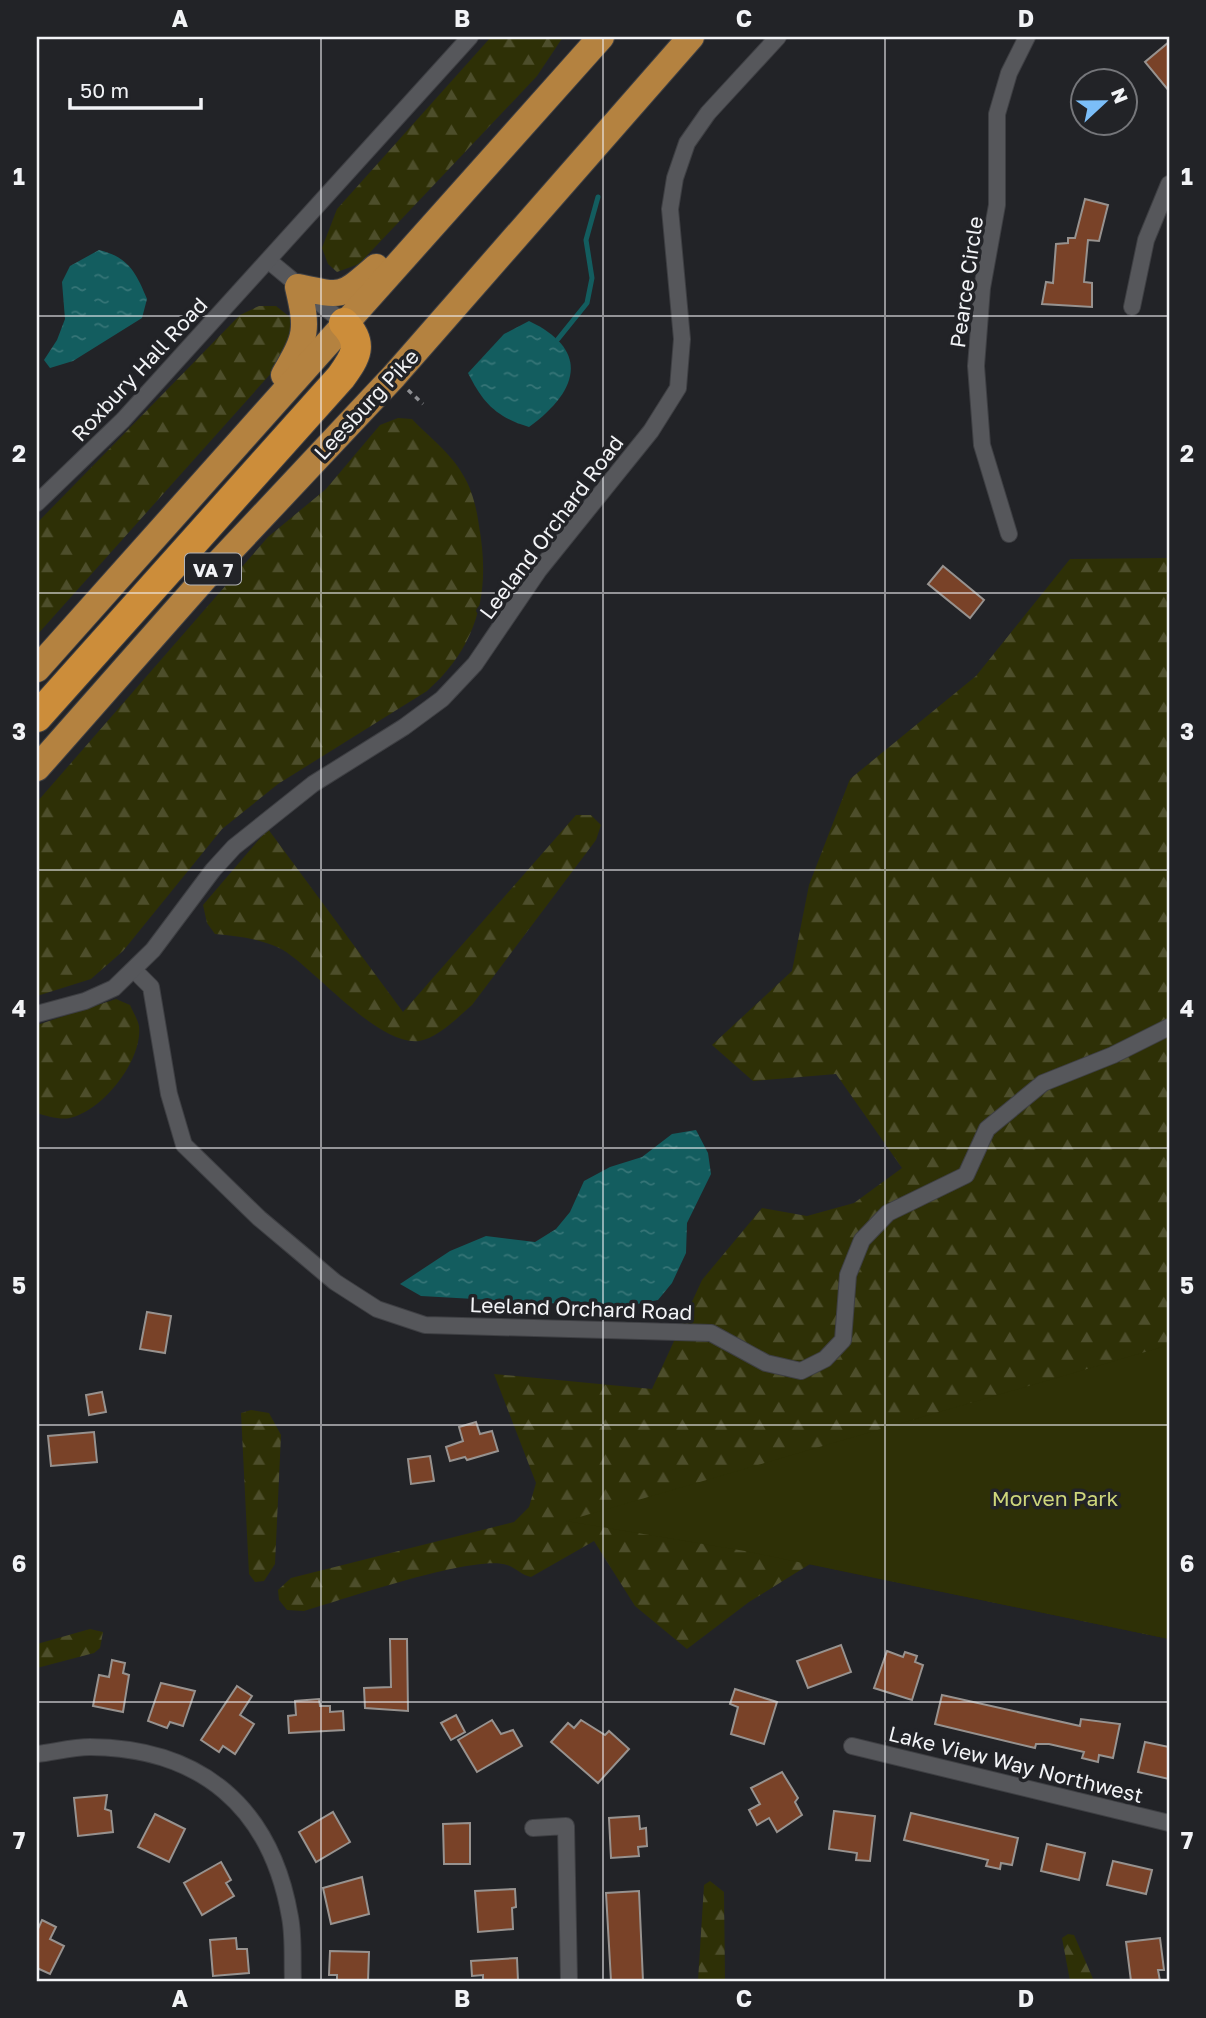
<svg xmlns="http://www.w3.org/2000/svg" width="1206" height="2018" font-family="'Golos Text',sans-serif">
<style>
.forest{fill:url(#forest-firs)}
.green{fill:#2e3006}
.water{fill:url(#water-ripples)}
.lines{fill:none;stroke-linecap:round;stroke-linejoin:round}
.stream{stroke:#135d5f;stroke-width:5}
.building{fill:#794228;stroke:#97928f;stroke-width:2}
.minor-casing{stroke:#3e3f43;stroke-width:18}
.trunk-casing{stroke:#3e3f43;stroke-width:28}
.motorway-casing{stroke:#3e3f43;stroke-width:32}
.path{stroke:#8e8f93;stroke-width:3.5;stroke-dasharray:5 5;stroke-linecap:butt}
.minor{stroke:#56575b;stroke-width:16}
.trunk{stroke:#b48240;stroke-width:26}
.motorway{stroke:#cc8d3a;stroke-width:30}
.grid{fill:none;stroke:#f2f3f6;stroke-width:2;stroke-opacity:0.55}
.labels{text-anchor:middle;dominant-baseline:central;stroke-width:7;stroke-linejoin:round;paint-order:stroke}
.shield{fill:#222327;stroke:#b4b5b8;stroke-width:2}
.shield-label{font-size:19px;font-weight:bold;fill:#f2f3f6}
.street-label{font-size:21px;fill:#f2f3f6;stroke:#222327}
.park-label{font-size:21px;fill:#ced67b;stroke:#222327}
.neatline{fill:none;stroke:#f2f3f6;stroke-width:2.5}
.grid-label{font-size:23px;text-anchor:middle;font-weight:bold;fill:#f2f3f6}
</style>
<defs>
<pattern id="forest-firs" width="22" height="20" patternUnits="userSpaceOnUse" patternTransform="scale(1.75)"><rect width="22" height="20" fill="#2e3006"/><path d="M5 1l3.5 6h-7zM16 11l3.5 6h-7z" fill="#4d4e2b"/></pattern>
<pattern id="water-ripples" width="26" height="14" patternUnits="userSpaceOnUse" patternTransform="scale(1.75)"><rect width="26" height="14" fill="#135d5f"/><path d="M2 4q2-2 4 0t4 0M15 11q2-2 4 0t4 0" fill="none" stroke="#367577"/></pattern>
</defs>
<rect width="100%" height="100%" fill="#222327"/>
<g class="forest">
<polygon points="491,37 563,37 537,76 359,264 337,272 328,264 322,248 337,209"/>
<polygon points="259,306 276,306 291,318 291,351 37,635 37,523 240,315"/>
<path d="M398,418L412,419C428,436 452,454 463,475C472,489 477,510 479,526C491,592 478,646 427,691L278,784L222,829L123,951L91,979L37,996V802L268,537L326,489L380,425Z"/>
<path d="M1169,558V1639L810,1564L749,1602L687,1649L635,1606L594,1541L531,1577C521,1575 516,1568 507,1565C475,1554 342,1600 304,1611L287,1610L279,1600L278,1590L291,1578L514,1522L529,1507L536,1483L494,1374L652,1389L702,1280L762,1208L807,1216L854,1203L902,1168L836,1074L753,1081L712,1045L792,971L809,885L850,779L976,676L1070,559Z"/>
<path d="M576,815H591L601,825L596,840L472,1005C457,1018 438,1038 419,1041C378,1046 317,971 283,950C262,939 238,936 215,934L207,923L203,905L268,829L403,1012Z"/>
<path d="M116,999L130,1005C133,1012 138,1020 139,1026C143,1060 103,1111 70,1118C60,1120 46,1116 37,1113V1025Z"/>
<polygon points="251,1410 269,1413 281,1435 275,1564 264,1581 255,1582 249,1574 241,1413"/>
<polygon points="90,1629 103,1632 100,1648 94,1653 37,1668 37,1644"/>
<polygon points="710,1881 724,1892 725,1981 698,1981 704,1885"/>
<polygon points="1068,1934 1074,1935 1094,1981 1070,1981 1062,1938"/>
</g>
<polygon class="green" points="1169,1345 1169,1639 745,1551 566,1521"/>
<g class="water">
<path d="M99,250C128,257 136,272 147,299L142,318L73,361L50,368L44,360L57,340L65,319L62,282L70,266Z"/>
<path d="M529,321C592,351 577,392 529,427C496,417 483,403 468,373L504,334Z"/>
<polygon points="696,1130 708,1153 711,1174 687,1223 686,1253 672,1283 658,1300 621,1307 421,1296 400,1284 450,1251 486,1236 535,1242 556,1229 570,1212 584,1181 610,1167 642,1157 672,1134"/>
</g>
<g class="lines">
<polyline class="stream" points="558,339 587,303 592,278 586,240 598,197"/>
</g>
<g class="building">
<polygon points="1169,42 1169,91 1145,62"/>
<polygon points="1085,199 1108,205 1099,241 1088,240 1084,282 1092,283 1092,307 1042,304 1046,282 1053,283 1056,244 1068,243 1068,238 1075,238"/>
<polygon points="943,566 984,600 970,618 928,584"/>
<polygon points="147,1312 171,1316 165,1353 140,1349"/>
<polygon points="102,1392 106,1412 89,1415 86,1395"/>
<polygon points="476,1422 480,1434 492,1431 498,1451 467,1460 465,1457 450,1461 446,1447 463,1441 459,1427"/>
<polygon points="94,1432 97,1462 51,1466 48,1436"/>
<polygon points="430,1456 434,1481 411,1484 408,1459"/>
<polygon points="390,1639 407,1639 408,1711 365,1708 364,1688 391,1687"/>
<polygon points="841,1645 851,1672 808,1688 797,1661"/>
<polygon points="887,1651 903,1657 905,1652 917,1656 915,1662 923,1665 912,1700 874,1688"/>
<polygon points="112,1660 125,1663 123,1673 129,1675 123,1712 93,1706 99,1675 109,1677"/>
<polygon points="161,1683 195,1691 183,1726 170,1722 167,1728 148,1721"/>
<polygon points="237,1686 252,1696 240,1715 254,1724 235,1754 223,1746 219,1752 201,1740"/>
<polygon points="735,1689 777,1702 764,1744 731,1734 738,1707 730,1704"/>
<polygon points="942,1695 1080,1726 1081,1719 1120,1724 1113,1758 1099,1755 1098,1762 1082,1758 1084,1752 1049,1744 1036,1744 1035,1748 935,1724"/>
<polygon points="319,1699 320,1706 330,1706 330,1712 343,1711 344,1730 289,1733 288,1716 296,1715 295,1701"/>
<polygon points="456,1715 465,1732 451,1740 441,1723"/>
<polygon points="492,1720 501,1734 513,1730 522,1746 477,1772 458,1740"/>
<polygon points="581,1720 605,1735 609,1731 629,1749 598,1783 551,1742 568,1723 574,1728"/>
<polygon points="1145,1742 1169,1747 1169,1779 1138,1772"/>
<polygon points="782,1772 798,1798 795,1802 802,1815 777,1832 769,1818 757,1825 749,1810 760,1804 751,1788"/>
<polygon points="107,1795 105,1809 111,1811 113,1832 78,1836 74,1798"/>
<polygon points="834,1811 875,1816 870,1861 856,1860 857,1853 829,1849"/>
<polygon points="333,1812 350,1842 316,1862 299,1832"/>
<polygon points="911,1813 1018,1838 1012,1865 1001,1863 1000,1869 986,1866 988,1860 904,1840"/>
<polygon points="155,1814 185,1829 169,1862 138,1847"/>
<polygon points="639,1816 640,1829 646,1828 647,1846 638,1847 639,1856 611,1858 609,1818"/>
<polygon points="470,1823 470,1864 444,1864 443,1824"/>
<polygon points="1047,1844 1085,1853 1079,1880 1041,1871"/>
<polygon points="1113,1861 1152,1870 1146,1894 1107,1885"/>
<polygon points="221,1862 231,1880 226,1883 234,1896 202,1915 184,1883"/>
<polygon points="362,1877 369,1914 331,1924 323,1888"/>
<polygon points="515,1889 516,1907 512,1908 513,1929 478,1932 475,1891"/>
<polygon points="639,1891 643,1981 611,1981 606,1893"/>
<polygon points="42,1920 56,1927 50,1939 64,1946 50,1974 37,1968 37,1931"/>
<polygon points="236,1938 237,1949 247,1949 249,1973 213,1976 210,1940"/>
<polygon points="1160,1938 1164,1970 1158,1970 1160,1981 1131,1981 1126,1942"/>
<polygon points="330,1951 369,1952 368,1981 337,1981 337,1975 329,1975"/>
<polygon points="517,1958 518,1981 483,1981 483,1975 472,1976 471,1961"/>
</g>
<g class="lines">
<g class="minor-casing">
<g id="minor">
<polyline points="269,261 344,323"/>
<polyline points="1132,307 1146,240 1169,184"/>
<polyline points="37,503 123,420 470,37"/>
<polyline points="1009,534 982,445 976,366 982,288 997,205 997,114 1009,73 1027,37"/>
<polyline points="135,971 151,987 169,1094 184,1145 259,1218 303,1255 335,1282 377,1309 425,1325 711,1333 766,1363 801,1371 825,1359 843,1340 848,1275 862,1240 888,1213 966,1175 987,1129 1043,1083 1113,1055 1169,1027"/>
<polyline points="37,1014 85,1001 114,988 153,950 213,870 234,847 313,784 404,727 442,699 475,664 539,570 651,431 678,388 682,339 670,209 675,178 687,143 708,113 778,37"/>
<polyline points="852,1746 1169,1823"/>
<path d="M37,1754C54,1752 73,1747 90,1747C201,1748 271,1807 290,1917C294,1938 292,1960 293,1981"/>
<polyline points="533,1828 566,1826 569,1981"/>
</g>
</g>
<g class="trunk-casing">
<g id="trunk">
<path d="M284,375C307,336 308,330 298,287C344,297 341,297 376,267"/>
<polyline points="37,669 601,37"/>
<polyline points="37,768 210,572 394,376 691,37"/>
</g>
</g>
<g class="motorway-casing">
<path id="motorway" d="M37,717L341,377C356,356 364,344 344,323"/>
</g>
<polyline class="path" points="408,390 423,404"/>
<use href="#minor" class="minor"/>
<use href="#trunk" class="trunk"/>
<use href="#motorway" class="motorway"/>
</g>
<path class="grid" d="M321,37V1981M603,37V1981M885,37V1981M37,316H1169M37,593H1169M37,870H1169M37,1148H1169M37,1425H1169M37,1702H1169"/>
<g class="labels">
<rect class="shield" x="185" y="553.5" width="56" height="31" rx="5"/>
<g class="shield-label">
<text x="213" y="569">VA 7</text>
</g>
<g class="street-label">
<text transform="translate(966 282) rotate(-82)">Pearce Circle</text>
<text transform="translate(139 369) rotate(-47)">Roxbury Hall Road</text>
<text transform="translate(366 404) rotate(-47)">Leesburg Pike</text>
<text transform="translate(551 527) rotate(-53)">Leeland Orchard Road</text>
<text transform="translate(581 1308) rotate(2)">Leeland Orchard Road</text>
<text transform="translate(1016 1764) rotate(14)">Lake View Way Northwest</text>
</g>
<g class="park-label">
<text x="1055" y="1498">Morven Park</text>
</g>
</g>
<rect width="1206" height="2018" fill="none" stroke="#222327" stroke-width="77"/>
<g transform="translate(1104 102) rotate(68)"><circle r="33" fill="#222327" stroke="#75767a" stroke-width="2"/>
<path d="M0-5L12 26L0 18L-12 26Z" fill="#7bbef8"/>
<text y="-10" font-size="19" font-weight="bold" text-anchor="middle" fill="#f2f3f6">N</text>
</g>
<path d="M70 98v10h131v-10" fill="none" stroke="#f2f3f6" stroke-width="3.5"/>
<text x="80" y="98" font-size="21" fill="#f2f3f6" stroke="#222327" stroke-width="5" paint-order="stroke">50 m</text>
<rect x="38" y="38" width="1130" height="1942" class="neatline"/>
<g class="grid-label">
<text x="180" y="27">A</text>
<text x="462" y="27">B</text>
<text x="744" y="27">C</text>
<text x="1026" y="27">D</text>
<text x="19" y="185">1</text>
<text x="1187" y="185">1</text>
<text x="19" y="462">2</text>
<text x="1187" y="462">2</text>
<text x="19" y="740">3</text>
<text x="1187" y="740">3</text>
<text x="19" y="1017">4</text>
<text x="1187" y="1017">4</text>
<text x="19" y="1294">5</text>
<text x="1187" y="1294">5</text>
<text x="19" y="1572">6</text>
<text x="1187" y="1572">6</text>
<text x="19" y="1849">7</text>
<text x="1187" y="1849">7</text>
<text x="180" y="2007">A</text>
<text x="462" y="2007">B</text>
<text x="744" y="2007">C</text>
<text x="1026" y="2007">D</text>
</g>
</svg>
